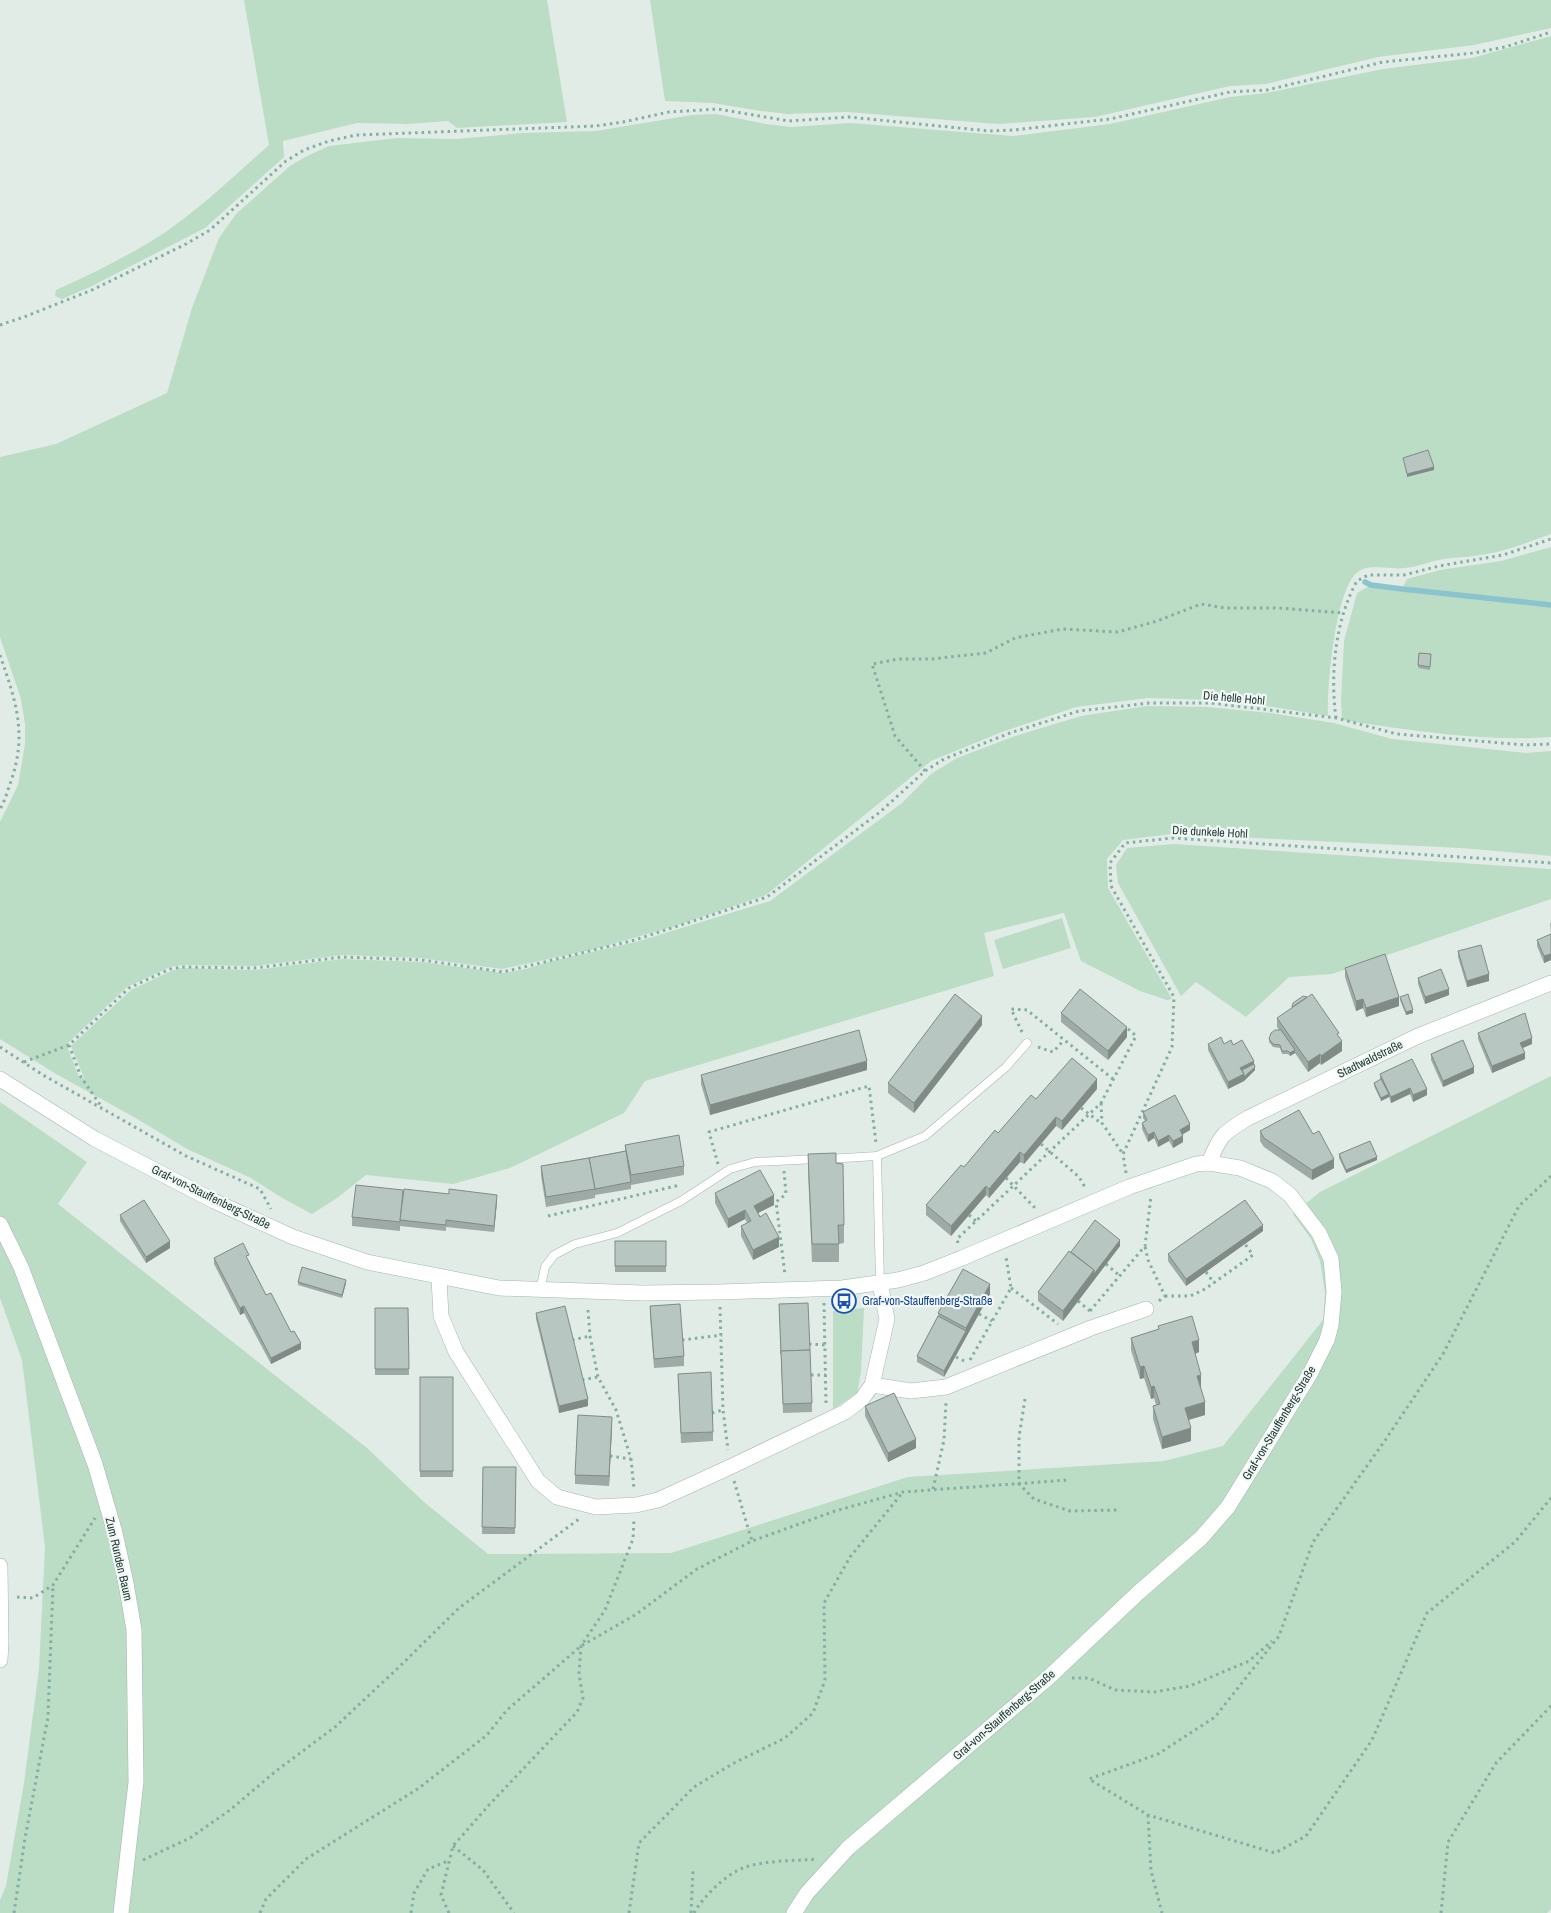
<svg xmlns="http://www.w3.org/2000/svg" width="1551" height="1913" font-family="'Archivo Narrow',sans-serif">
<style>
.green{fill:#bbdcc5}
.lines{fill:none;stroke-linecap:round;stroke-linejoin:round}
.stream{stroke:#8bc3cf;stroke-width:5.5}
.lane-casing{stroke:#a5b4ae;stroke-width:9}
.street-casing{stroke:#a5b4ae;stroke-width:16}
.secondary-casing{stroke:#a0b7b0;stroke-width:16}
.path{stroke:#83aea2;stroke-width:3;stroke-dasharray:2.5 4;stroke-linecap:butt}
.lane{stroke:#fff;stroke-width:8}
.street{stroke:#fff;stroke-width:15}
.secondary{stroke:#fff;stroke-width:15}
.wall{fill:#9daaa5}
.shaded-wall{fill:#808b86}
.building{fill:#b7c6c0;stroke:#808b86}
.labels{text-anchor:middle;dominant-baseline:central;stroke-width:4.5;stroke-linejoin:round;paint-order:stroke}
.street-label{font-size:12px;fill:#223c36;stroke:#f2f8f5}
.transit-label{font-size:12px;fill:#164399;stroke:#f2f8f5;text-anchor:start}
</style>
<rect width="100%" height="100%" fill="#e2ece7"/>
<g class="green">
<path d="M244,0H547L567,122L457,128L448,121L408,124L357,123L283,141L284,157L205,228L90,287L62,299L55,296L56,290C92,274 134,253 167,231C203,206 236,174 269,145Z"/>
<polygon points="650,0 1551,0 1551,28 1474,45 1378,57 1266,84 1230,86 1095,117 998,124 847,112 787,114 761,111 712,103 665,101"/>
<path d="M1551,36V534C1530,541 1508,551 1486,554C1472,557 1458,557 1444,559C1431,561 1417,567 1404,568C1390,570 1372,563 1359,571C1335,586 1327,688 1328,716L1260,705L1213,700L1148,698L1076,707L1002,732L931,761L766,895L672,927L595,949L502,969L421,958L343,955L255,966L182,965L170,967L127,987L69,1042L68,1049L79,1077L84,1078L71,1046L131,990L171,971L181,968L255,970L342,959L422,962L503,973L526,969L548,962L636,942L770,901L902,803L931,774L957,758L1015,736L1081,716L1147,706L1207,707L1270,713L1334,723L1392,739L1526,753L1551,751V856L1461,848L1172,834L1123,840L1107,859L1108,888L1172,999L1167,1000L1140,991L1081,961L1064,913L984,933L994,976L645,1081L624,1113L510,1168L453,1184L366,1175L337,1198L312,1214L284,1199L251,1178L187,1149L134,1117L56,1074L0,1039V822L18,785L25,744V724L21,699L0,637V457L56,444L167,393L192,308L219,238L236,214L290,166L305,157L329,146L397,138L457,139L523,133L596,131L692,115L716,114L766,124L791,127L850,123L1013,136L1110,124L1230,97L1266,93L1383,69L1472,58Z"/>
<path d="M1551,547V737C1482,742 1410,730 1342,720L1341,700L1344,641L1357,593L1371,585L1402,589L1407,579L1440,570L1501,561Z"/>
<polygon points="1173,844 1551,869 1551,899 1332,974 1289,977 1246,1017 1196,982 1181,996 1118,883 1116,865 1127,848"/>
<polygon points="1062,918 1071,948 1003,969 994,940"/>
<polygon points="1551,1076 1551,1909 1547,1913 0,1913 0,1900 6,1886 24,1783 39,1669 45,1547 22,1360 0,1298 0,1102 87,1162 58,1204 367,1448 424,1502 488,1554 671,1553 908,1477 1164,1461 1223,1446 1323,1320 1325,1293 1320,1261 1311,1239 1293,1214 1320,1192"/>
<polygon points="864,1308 861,1372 857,1394 833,1409 833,1311"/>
</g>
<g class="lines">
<polyline class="stream" points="1365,582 1371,585 1402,589 1551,605"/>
<g class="lane-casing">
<g id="lane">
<polyline points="877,1156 880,1283"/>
<polyline points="827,1159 877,1156 925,1136 1006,1067 1027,1043"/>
<polyline points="540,1291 545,1267 554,1255 575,1244 617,1233 681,1201 730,1169 755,1162 816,1159"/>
</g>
</g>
<g class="street-casing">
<g id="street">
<path d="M1209,1163C1220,1135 1223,1133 1248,1118L1418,1036L1551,983"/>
<polyline points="0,1224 21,1267 95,1464 115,1533 126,1583 134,1630 136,1782 121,1913"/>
<polyline points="439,1278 441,1316 456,1352 538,1481 557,1497 596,1507 636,1505 658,1500 730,1467 845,1412 862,1399 872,1385 887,1319 880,1283"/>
<polyline points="872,1385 911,1391 946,1387 1091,1328 1146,1309"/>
<polyline points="0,1566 1,1642 0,1660"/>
</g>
</g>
<g class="secondary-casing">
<polyline id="secondary" points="0,1079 95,1139 214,1201 293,1237 367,1262 499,1288 642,1293 720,1292 842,1288 898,1280 924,1273 962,1258 1129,1187 1196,1164 1209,1163 1240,1168 1272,1181 1290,1195 1319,1233 1331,1259 1334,1292 1331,1325 1327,1340 1310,1374 1228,1507 1201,1538 1138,1593 1048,1678 848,1848 807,1893 794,1913"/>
</g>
<g class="path">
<polyline points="0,325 24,317 92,290 186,244 210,230 286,161 304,150 329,141 356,135 596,126 623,122 669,112 718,109 789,121 849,117 989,131 1014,130 1110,119 1230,92 1267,90 1383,62 1474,53 1505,47 1551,32"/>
<path d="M0,655C16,702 28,734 10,784C7,792 5,801 0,809"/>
<path d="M1336,718C1330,675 1335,620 1357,581L1368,575H1404L1439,566L1503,555L1551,539"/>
<polyline points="925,771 895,736 872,664 898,659 931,659 986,653 1015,638 1062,629 1118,632 1157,621 1201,604 1225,608 1278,608 1344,613"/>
<polyline points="1022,1032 1011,1009 1027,1010 1113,1079"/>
<polyline points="69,1045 81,1077 101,1106"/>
<polyline points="0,1047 43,1075 186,1156 260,1189 271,1209"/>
<polyline points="1038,1047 1053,1052 1064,1040"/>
<polyline points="24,1062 69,1045 129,988 170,969 182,967 255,968 342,957 422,960 503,972 635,940 767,897 880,812 925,771 944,759 1010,733 1079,711 1149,703 1211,703 1336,718 1397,734 1525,745 1551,744"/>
<polyline points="1101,1103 1102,1123 1123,1154"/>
<polyline points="1081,1108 1101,1123"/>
<polyline points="1041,1144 1079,1177 1086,1189"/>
<polyline points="718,1164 709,1132 869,1086 876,1143"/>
<polyline points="784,1171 786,1194 776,1202 785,1275"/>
<polyline points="1126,1173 1123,1154 1172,1047 1174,997 1111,886 1110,863 1125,843 1173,838 1551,863"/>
<polyline points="1551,1176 1519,1206 1443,1354 1386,1439 1313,1542 1279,1636 1215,1717 1158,1754 1089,1779 1148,1815 1275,1853 1306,1836 1372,1740 1427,1613 1515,1542 1551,1498"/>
<polyline points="1006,1178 1037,1210"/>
<polyline points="969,1215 976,1221"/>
<polyline points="548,1216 680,1185"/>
<polyline points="958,1243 957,1239 1101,1103 1136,1036 1126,1027"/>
<polyline points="1145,1247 1148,1260 1165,1296 1159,1301"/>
<polyline points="1106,1264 1120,1276"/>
<polyline points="1206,1272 1214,1283"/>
<polyline points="1011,1288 1058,1324"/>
<polyline points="1165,1296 1190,1296 1205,1289 1253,1255 1245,1244"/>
<polyline points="1078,1301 1090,1311"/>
<polyline points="824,1303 826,1404"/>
<polyline points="720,1307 723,1410 728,1450"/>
<polyline points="588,1310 590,1336 598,1377 616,1410 631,1459 634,1489"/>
<polyline points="1090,1311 1145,1246 1151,1196"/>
<polyline points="979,1314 992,1321"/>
<polyline points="572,1340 590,1336"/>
<polyline points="682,1340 722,1335"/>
<polyline points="809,1344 825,1345"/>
<polyline points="956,1357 966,1362"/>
<polyline points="970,1360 1011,1288 1006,1257"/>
<polyline points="811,1375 826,1375"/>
<polyline points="582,1380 598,1377"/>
<polyline points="1025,1399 1019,1437 1019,1484 1034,1499 1070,1511 1117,1510"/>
<polyline points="712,1413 723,1410"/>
<polyline points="610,1456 631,1459"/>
<polyline points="734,1481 752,1541"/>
<polyline points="933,1489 944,1440 946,1403"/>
<polyline points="17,1597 33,1598 53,1585 95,1518"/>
<polyline points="1072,1678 1089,1678 1115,1690 1154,1692 1190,1686 1249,1661 1272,1641"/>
<polyline points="1148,1815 1151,1871 1162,1913"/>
<polyline points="453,1846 483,1870 514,1913"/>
<polyline points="143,1860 190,1838 230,1810 276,1771 335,1727 398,1668 459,1608 579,1519"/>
<polyline points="14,1913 25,1838 48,1717 53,1585"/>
<polyline points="260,1913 266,1899 306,1859 419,1788 487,1735 507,1710 581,1646 635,1615 697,1569 752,1541 835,1511 903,1492 1068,1480"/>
<polyline points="411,1913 414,1893 428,1869 448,1861"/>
<polyline points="449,1913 441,1895 453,1846 489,1805 577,1712 583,1698 579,1674 581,1646 605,1610 633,1539 634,1520"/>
<polyline points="629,1913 639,1843 694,1787 734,1763 785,1738 813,1713 825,1680 824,1603 850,1557 903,1492"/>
<polyline points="691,1913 693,1871"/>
<path d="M694,1913C702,1898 726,1874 743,1868C765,1860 793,1861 817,1859"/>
<polyline points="1441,1913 1448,1842 1496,1763 1551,1706"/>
</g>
<use href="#lane" class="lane"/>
<use href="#street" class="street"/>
<use href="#secondary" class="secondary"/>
</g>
<g class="wall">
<polygon points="1419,653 1431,654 1430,670 1418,668"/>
<polygon points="1550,923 1551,923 1551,960 1544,963 1537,946 1537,940 1551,934"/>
<polygon points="1458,951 1489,981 1467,987 1458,957"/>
<polygon points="1345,968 1399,1006 1366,1017 1363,1008 1356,1011 1345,977"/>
<polygon points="1418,978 1449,995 1425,1004 1418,984"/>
<polygon points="1400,997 1413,1013 1406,1015 1400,1000"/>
<polygon points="1061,1013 1127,1037 1108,1060 1061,1022"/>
<polygon points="1277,1018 1339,1037 1342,1051 1321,1065 1320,1063 1308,1072 1295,1053 1290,1056 1288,1054 1282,1054 1280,1048 1273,1047 1269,1042 1269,1039 1279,1030 1277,1027"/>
<polygon points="982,1025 914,1113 888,1093 888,1083"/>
<polygon points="1478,1033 1532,1044 1523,1048 1525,1059 1492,1073 1478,1039"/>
<polygon points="1208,1044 1233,1045 1254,1064 1255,1070 1244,1081 1228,1089 1208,1050"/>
<polygon points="1431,1054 1474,1073 1443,1087 1431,1060"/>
<polygon points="867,1070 710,1115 701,1084 701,1075"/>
<polygon points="1380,1074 1427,1095 1413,1102 1410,1094 1391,1103 1389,1097 1381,1101 1374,1086 1374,1083 1380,1080"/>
<polygon points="1097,1089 1062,1130 1056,1126 1024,1164 1020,1162 989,1198 986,1195 951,1236 926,1215 926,1205 998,1133 1036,1099"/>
<polygon points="1143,1112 1190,1130 1182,1134 1183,1142 1173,1148 1169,1141 1158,1147 1154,1138 1148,1142 1142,1129 1142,1123 1145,1121 1143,1118"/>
<polygon points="1260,1131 1313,1134 1334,1168 1312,1180 1264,1147 1260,1141"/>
<polygon points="625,1145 684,1166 684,1175 631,1185 631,1189 595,1195 595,1198 546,1207 541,1176 541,1166 625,1151"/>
<polygon points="808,1154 836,1163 844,1225 844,1243 839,1244 839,1262 812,1262 808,1172"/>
<polygon points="1339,1154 1377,1160 1346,1173 1339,1158"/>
<polygon points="715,1193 774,1205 758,1213 779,1247 753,1260 741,1236 741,1226 747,1223 745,1219 728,1228 715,1203"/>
<polygon points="497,1201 494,1232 446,1227 446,1231 400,1226 400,1231 352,1226 352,1217"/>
<polygon points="120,1215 170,1248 146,1263 120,1221"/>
<polygon points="1263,1231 1186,1286 1168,1261 1168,1254"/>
<rect x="615" y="1241" width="51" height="31"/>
<polygon points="1120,1246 1063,1321 1038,1301 1038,1292 1071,1252"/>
<polygon points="214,1258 249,1261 266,1295 291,1332 301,1349 271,1364 244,1313 240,1315 214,1264"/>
<polygon points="298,1282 346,1283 342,1298 298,1285"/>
<polygon points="990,1294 944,1377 917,1362 917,1356 938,1316 938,1313"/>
<polygon points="779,1304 812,1403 812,1412 783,1413"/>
<polygon points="650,1306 684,1356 684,1366 654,1368 650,1316"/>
<polygon points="375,1308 408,1308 409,1375 375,1375"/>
<polygon points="536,1313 588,1406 559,1413 536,1319"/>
<polygon points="1158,1326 1199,1352 1195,1354 1201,1387 1201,1388 1205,1415 1188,1420 1191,1441 1162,1449 1153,1419 1153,1406 1156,1405 1154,1398 1151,1399 1144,1378 1140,1379 1131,1350 1131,1338 1158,1330"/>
<polygon points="678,1374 713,1432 713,1441 681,1443"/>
<rect x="420" y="1377" width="33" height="100"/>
<polygon points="865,1406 916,1448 888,1462 865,1416"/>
<polygon points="612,1426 609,1486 575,1484 575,1475"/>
<polygon points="483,1467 516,1467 515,1534 482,1534"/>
</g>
<g class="shaded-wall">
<polygon points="1434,467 1434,470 1407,477 1407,474"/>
<polygon points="1551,954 1551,960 1544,963 1544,956"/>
<polygon points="1489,974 1489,981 1467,987 1467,981"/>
<polygon points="1449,989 1449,995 1425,1004 1425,997"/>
<polygon points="1399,997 1399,1006 1366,1017 1366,1008"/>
<polygon points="1363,999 1363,1008 1356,1011 1356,1001"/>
<polygon points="1413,1010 1413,1013 1406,1015 1406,1012"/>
<polygon points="982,1016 982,1025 914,1113 914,1103"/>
<polygon points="1127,1027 1127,1037 1108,1060 1108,1051"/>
<polygon points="1532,1038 1532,1044 1520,1049 1520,1043"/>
<polygon points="1342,1041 1342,1051 1321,1065 1321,1056"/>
<polygon points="1295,1050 1295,1053 1290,1056 1290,1053"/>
<polygon points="1525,1053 1525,1059 1492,1073 1492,1066"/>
<polygon points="1320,1054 1320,1063 1308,1072 1308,1062"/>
<polygon points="867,1061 867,1070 710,1115 710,1105"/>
<polygon points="1254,1061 1254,1067 1242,1073 1240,1068"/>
<polygon points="1255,1067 1255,1070 1244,1081 1228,1089 1228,1082"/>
<polygon points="1474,1067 1474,1073 1443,1087 1443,1081"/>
<polygon points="1097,1079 1097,1089 1062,1130 1062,1121"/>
<polygon points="1410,1088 1410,1094 1391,1103 1391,1097"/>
<polygon points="1427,1089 1427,1095 1413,1102 1413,1095"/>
<polygon points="1389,1094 1389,1097 1381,1101 1381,1098"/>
<polygon points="1056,1117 1056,1126 1024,1164 1024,1155"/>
<polygon points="1190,1124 1190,1130 1180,1136 1180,1130"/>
<polygon points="1154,1132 1154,1138 1148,1142 1148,1135"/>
<polygon points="1169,1135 1169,1141 1158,1147 1158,1141"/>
<polygon points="1183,1136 1183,1142 1173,1148 1173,1141"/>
<polygon points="1020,1152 1020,1162 989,1198 989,1189"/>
<polygon points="1377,1157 1377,1160 1346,1173 1346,1170"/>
<polygon points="1334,1159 1334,1168 1312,1180 1312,1170"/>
<polygon points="986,1186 986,1195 951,1236 951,1226"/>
<polygon points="497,1195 497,1201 494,1232 494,1226"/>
<polygon points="774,1195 774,1205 754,1215 754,1206"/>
<polygon points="745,1210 745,1219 728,1228 728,1219"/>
<polygon points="1263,1225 1263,1231 1186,1286 1186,1279"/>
<polygon points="779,1237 779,1247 753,1260 753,1250"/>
<polygon points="1120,1240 1120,1246 1094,1280 1094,1274"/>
<polygon points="170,1241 170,1248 146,1263 146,1257"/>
<polygon points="1094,1270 1094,1280 1063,1321 1063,1311"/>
<polygon points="346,1280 346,1283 342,1298 342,1295"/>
<polygon points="990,1284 990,1294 944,1377 944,1371 966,1331 966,1328"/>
<polygon points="244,1306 244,1313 240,1315 240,1308"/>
<polygon points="1199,1340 1199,1352 1192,1355 1192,1342"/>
<polygon points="301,1343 301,1349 271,1364 271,1358"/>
<polygon points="1144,1366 1144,1378 1140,1379 1140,1367"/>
<polygon points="1201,1375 1201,1387 1197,1389 1197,1376"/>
<polygon points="1154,1386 1154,1398 1151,1399 1151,1387"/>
<polygon points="588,1399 588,1406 559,1413 559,1406"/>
<polygon points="1205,1402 1205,1415 1185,1421 1185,1408"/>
<polygon points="612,1417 612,1426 609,1486 609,1476"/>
<polygon points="1191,1428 1191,1441 1162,1449 1162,1437"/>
<polygon points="916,1439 916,1448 888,1462 888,1453"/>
</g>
<g class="building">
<polygon points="1428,450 1434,467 1407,474 1403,458"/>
<polygon points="1419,653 1431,654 1430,667 1418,665"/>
<polygon points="1551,934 1551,954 1544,956 1537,940"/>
<polygon points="1481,945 1489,974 1467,981 1458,951"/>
<polygon points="1385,954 1399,997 1366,1008 1363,999 1356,1001 1345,968"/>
<polygon points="1441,969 1449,989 1425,997 1418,978"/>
<polygon points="1080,989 1127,1027 1108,1051 1061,1013"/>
<polygon points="955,994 982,1016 914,1103 888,1083"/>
<polygon points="1312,994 1339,1033 1337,1034 1342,1041 1321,1056 1320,1054 1308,1062 1277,1018"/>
<polygon points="1408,994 1413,1010 1406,1012 1400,997"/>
<polygon points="1303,996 1307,997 1292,1007 1293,1003"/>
<polygon points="1525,1013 1532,1038 1520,1043 1525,1053 1492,1066 1478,1033"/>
<polygon points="859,1030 867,1061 710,1105 701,1075"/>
<polygon points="1275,1030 1281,1030 1295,1050 1290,1053 1288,1051 1282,1051 1280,1045 1273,1044 1269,1039 1271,1033"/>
<polygon points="1221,1037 1224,1044 1231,1040 1233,1045 1242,1040 1254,1061 1240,1068 1244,1074 1228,1082 1208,1044"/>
<polygon points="1463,1040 1474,1067 1443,1081 1431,1054"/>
<polygon points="1072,1058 1097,1079 1062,1121 1056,1117 1024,1155 1020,1152 989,1189 986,1186 951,1226 926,1205 961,1165 964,1167 995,1130 998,1133 1031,1095 1036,1099"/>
<polygon points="1412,1059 1427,1089 1413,1095 1410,1088 1391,1097 1380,1074"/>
<polygon points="1254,1064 1255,1067 1244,1077 1244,1074 1242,1070"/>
<polygon points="1381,1079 1389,1094 1381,1098 1374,1083"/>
<polygon points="1175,1095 1190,1124 1180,1130 1183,1136 1173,1141 1169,1135 1158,1141 1154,1132 1148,1135 1142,1123 1147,1120 1143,1112"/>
<polygon points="1299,1110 1313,1134 1319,1131 1334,1159 1312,1170 1264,1138 1260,1131"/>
<polygon points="679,1135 684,1166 631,1175 625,1145"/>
<polygon points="1370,1141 1377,1157 1346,1170 1339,1154"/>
<polygon points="626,1151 631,1182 595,1189 589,1158"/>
<polygon points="836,1153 836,1163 843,1164 844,1225 838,1225 839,1244 812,1244 808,1154"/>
<polygon points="589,1158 595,1189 546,1197 541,1166"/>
<polygon points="760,1170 774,1195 754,1206 760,1217 766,1213 779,1237 753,1250 741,1226 751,1221 745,1210 728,1219 715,1193"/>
<polygon points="356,1185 403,1190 400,1222 352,1217"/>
<polygon points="404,1189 449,1194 449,1189 497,1195 494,1226 446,1220 446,1225 400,1220"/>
<polygon points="144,1200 170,1241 146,1257 120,1215"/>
<polygon points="1245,1200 1263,1225 1186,1279 1168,1254"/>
<polygon points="1095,1220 1120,1240 1094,1274 1094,1270 1071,1252"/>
<rect x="615" y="1241" width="51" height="25"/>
<polygon points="243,1243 249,1255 246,1256 266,1295 271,1293 291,1332 294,1331 301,1343 271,1358 244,1306 240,1308 214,1258"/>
<polygon points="1069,1251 1094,1270 1063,1311 1038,1292"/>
<polygon points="302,1267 346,1280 342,1295 298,1282"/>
<polygon points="963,1269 990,1284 966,1328 938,1313"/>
<polygon points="808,1303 810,1350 781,1351 781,1354 779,1304"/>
<polygon points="680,1304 684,1356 654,1359 650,1306"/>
<polygon points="565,1306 588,1399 559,1406 536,1313"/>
<polygon points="375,1308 408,1308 409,1369 375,1369"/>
<polygon points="938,1316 966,1331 944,1371 917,1356"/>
<polygon points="1192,1316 1199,1340 1192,1342 1201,1375 1197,1376 1205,1402 1185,1408 1191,1428 1162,1437 1153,1406 1160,1404 1154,1386 1151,1387 1144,1366 1140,1367 1131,1338 1159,1329 1158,1326"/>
<polygon points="810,1350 812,1403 783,1404 781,1351"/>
<polygon points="711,1372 713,1432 681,1433 678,1374"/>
<rect x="420" y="1377" width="33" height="94"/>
<polygon points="894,1393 916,1439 888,1453 865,1406"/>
<polygon points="578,1415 612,1417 609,1476 575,1475"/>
<polygon points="483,1467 516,1467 515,1528 482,1527"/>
</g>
<defs>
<g id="bus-ring" transform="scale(1.25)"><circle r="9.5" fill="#f2f8f5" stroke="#1a4fb4" stroke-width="1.5"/><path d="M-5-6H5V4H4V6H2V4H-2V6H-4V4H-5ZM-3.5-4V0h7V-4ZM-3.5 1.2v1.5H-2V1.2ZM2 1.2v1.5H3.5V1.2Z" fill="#1a4fb4"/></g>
</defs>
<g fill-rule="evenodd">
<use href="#bus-ring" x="844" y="1301"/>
</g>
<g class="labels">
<g class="street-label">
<text transform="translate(1234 698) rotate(5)">Die helle Hohl</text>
<text transform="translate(1210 832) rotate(3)">Die dunkele Hohl</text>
<text transform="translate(1370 1059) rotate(-26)">Stadtwaldstraße</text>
<text transform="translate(211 1197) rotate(26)">Graf-von-Stauffenberg-Straße</text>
<text transform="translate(1279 1423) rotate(-59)">Graf-von-Stauffenberg-Straße</text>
<text transform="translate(119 1559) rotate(77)">Zum Runden Baum</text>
<text transform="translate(1004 1715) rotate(-41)">Graf-von-Stauffenberg-Straße</text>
</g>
<g class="transit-label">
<text x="862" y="1301">Graf-von-Stauffenberg-Straße</text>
</g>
</g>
</svg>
